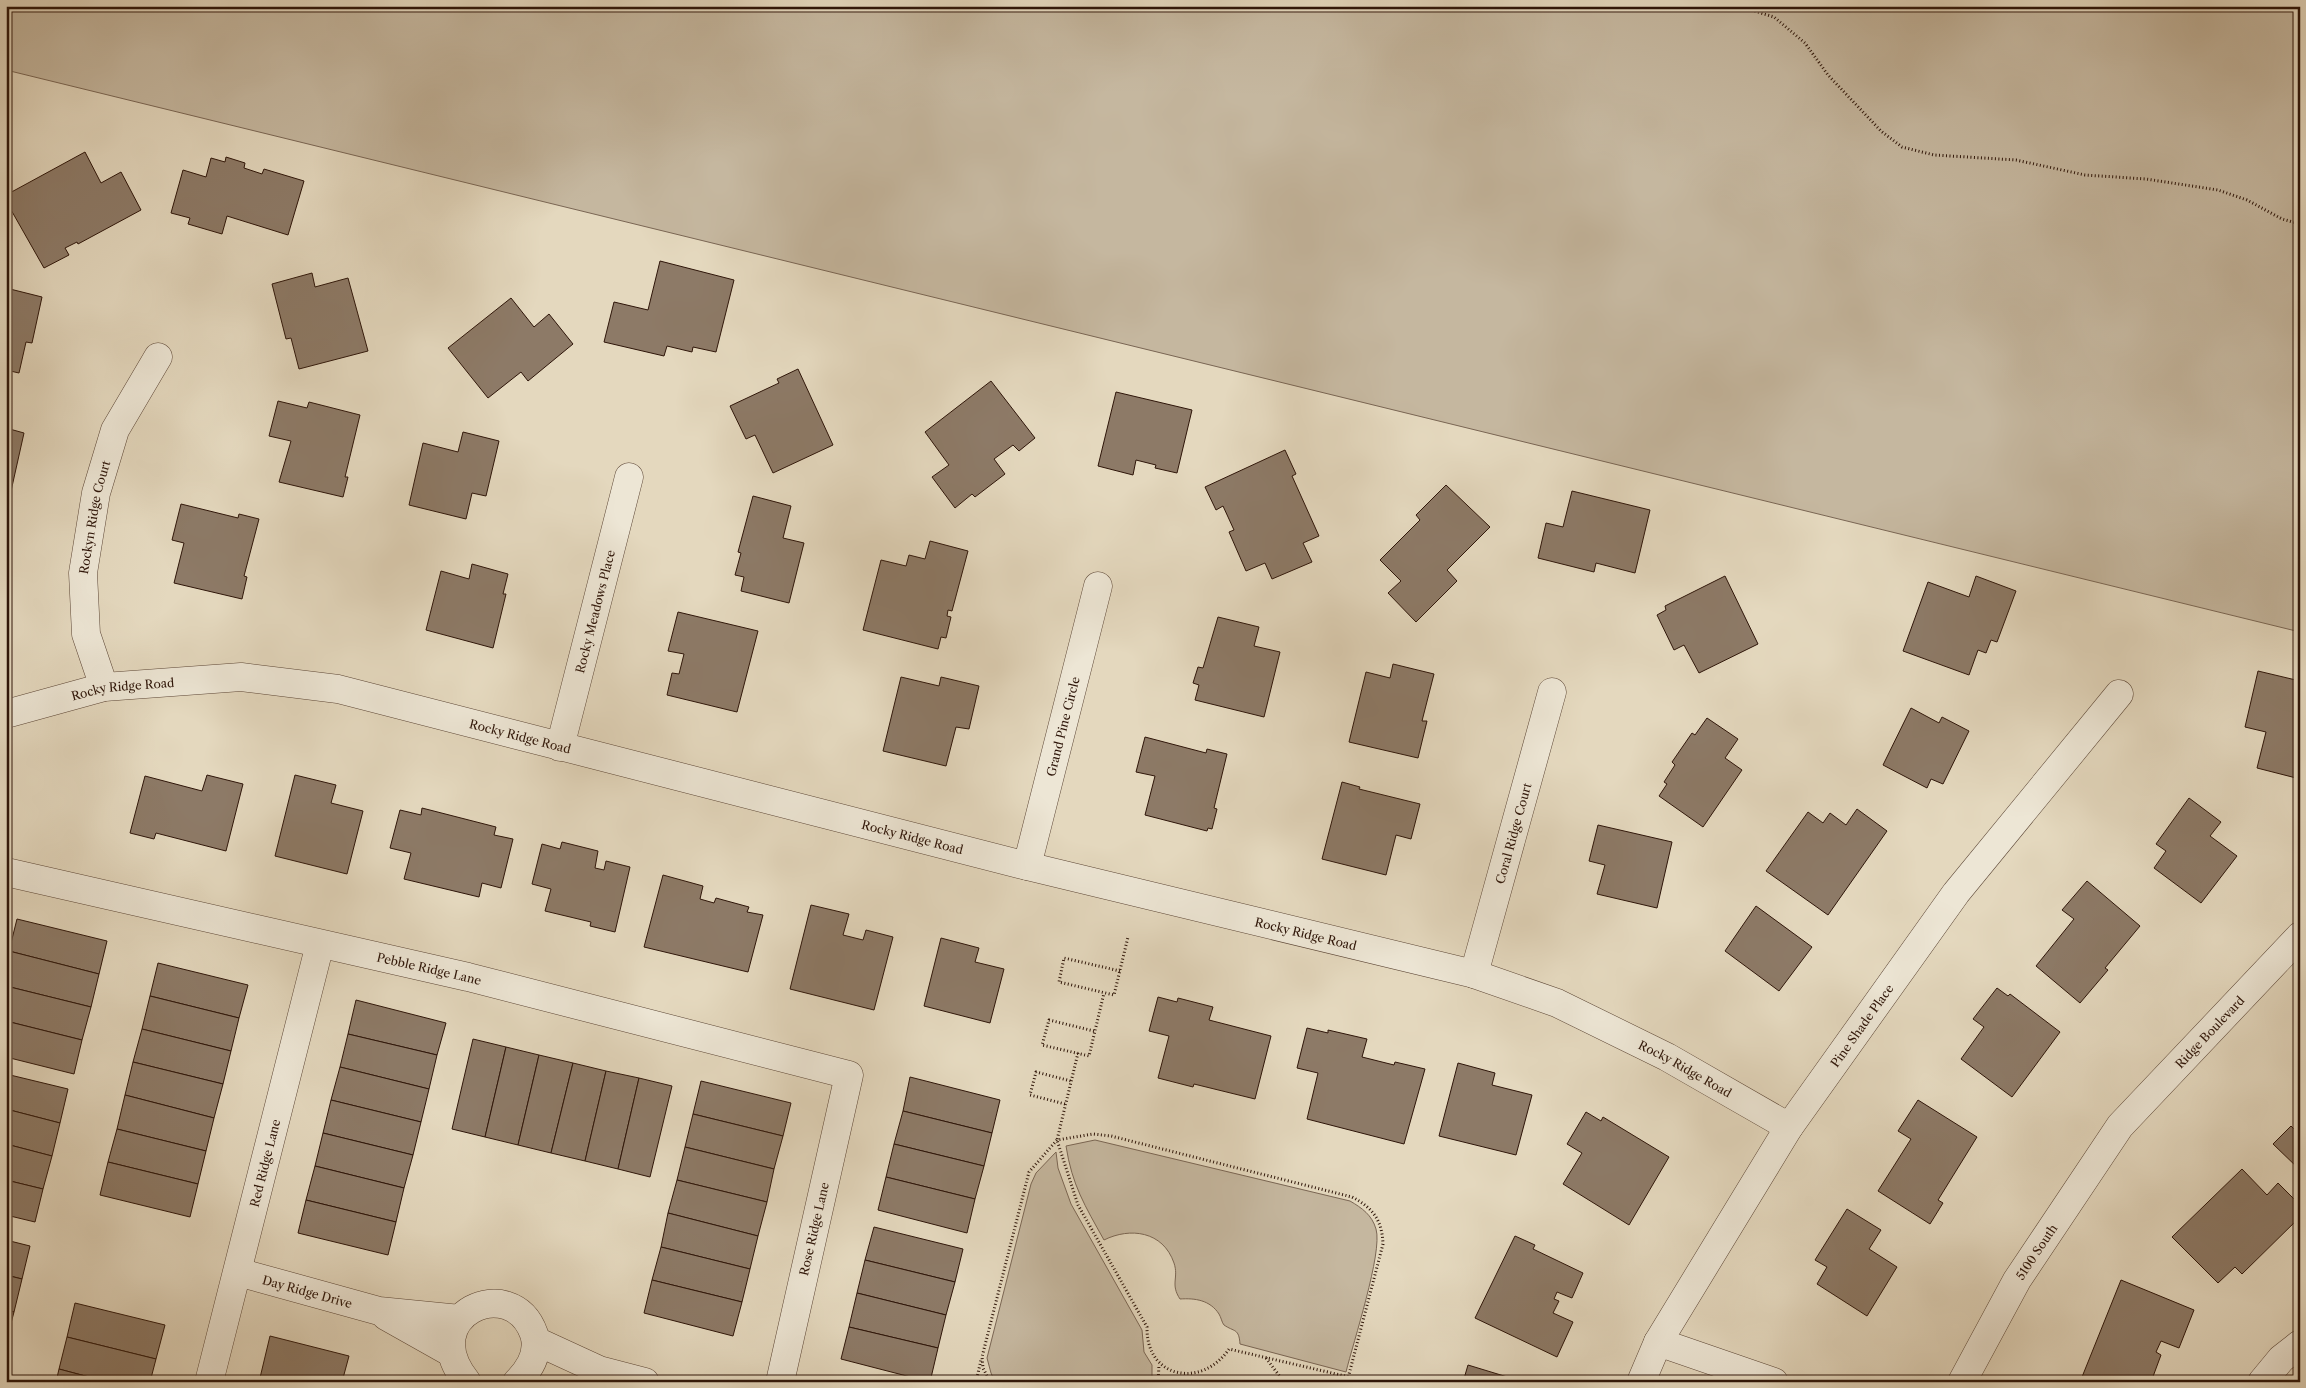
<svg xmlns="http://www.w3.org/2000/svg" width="2306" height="1388" font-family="'Libre Caslon Text',serif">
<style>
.green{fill:#c5b79f;stroke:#7a6654}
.building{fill:#8d7a67;stroke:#2e1509}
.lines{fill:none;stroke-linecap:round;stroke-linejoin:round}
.street-casing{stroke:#5c4636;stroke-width:29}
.path{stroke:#2e1509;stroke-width:3;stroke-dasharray:1 2.5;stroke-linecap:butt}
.street{stroke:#ede6d5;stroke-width:28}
.labels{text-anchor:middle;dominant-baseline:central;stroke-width:4.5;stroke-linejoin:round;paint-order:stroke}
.street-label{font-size:12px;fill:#2e1509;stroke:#ede6d5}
</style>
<rect width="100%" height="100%" fill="#e4d8be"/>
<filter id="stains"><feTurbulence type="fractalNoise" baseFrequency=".004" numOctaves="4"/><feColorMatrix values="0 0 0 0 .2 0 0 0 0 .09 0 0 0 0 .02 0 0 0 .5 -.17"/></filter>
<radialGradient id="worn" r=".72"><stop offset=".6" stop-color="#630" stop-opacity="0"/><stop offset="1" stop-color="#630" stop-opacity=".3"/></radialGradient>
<g class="green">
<polygon points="6,6 2300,6 2300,632 6,70"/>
<path d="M1095,1140L1350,1201C1362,1208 1372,1215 1376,1229C1383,1252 1353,1343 1346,1372L1240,1344C1239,1328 1234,1332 1224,1325C1222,1323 1221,1317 1219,1314C1210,1300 1195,1298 1180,1299C1170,1284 1179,1278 1174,1263C1163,1231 1130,1227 1104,1240C1085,1206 1072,1185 1066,1146Z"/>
<polygon points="1056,1152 1058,1168 1071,1204 1142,1330 1144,1352 1152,1365 1152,1382 995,1382 991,1373 987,1358 1031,1184 1036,1173"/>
</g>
<g class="building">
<polygon points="85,152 101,183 121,172 141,210 78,244 77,242 65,248 69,255 44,268 6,201 6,195"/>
<polygon points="226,157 245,163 244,168 262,174 264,169 304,181 288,235 227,216 222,234 188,224 190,218 171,213 183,170 206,177 211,158 225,162"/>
<polygon points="660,261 734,280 716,352 693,347 692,352 667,346 664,356 604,342 614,302 648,310"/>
<polygon points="312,273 315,287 348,278 368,351 299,369 291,338 286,339 272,284"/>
<polygon points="6,288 42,297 32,343 26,342 19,373 6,370"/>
<polygon points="511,298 534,327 549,314 573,344 528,381 521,372 488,398 448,348"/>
<polygon points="798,369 833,445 773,473 755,435 746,439 730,406 779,383 777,379"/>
<polygon points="991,381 1035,438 1019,451 1013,445 994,459 1005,474 975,497 972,494 955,508 932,477 949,465 925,432"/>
<polygon points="1116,392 1192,410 1177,473 1155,468 1156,465 1136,460 1133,475 1098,466"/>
<polygon points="278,401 307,408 309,402 360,415 345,477 348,477 343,497 279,482 291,441 269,436"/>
<polygon points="6,428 24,433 7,509 6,509"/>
<polygon points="463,432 499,441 486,496 472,493 466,519 409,505 423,443 458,452"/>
<polygon points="1285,450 1296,474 1292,476 1319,536 1303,543 1312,562 1272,579 1265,563 1246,571 1229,532 1234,530 1223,506 1216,510 1205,487"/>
<polygon points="1446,485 1490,527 1447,570 1457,581 1416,622 1388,593 1401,581 1380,560 1420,520 1416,515"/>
<polygon points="1572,491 1650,510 1635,573 1596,563 1594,572 1538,558 1546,523 1563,527"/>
<polygon points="753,496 791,506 783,538 804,543 789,603 741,591 744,577 735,575 741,553 738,552"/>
<polygon points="181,504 238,518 239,514 259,519 244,576 247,577 242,599 174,583 184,543 172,540"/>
<polygon points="930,541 968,551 952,611 948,610 947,616 951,617 946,638 941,637 938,649 863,630 881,560 906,566 909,555 925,559"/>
<polygon points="472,564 508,574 503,594 506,594 493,648 426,630 441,571 469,579"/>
<polygon points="1725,576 1758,644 1699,673 1684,645 1674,650 1657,615 1666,610 1665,606"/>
<polygon points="1976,576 2016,591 1997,642 1991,640 1986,653 1978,650 1969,675 1903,651 1928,582 1969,597"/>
<polygon points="678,612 758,631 737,712 667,695 672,673 679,674 684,654 668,651"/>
<polygon points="1218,617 1259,627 1254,646 1280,652 1264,717 1195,700 1199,685 1193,683 1198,667 1203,668"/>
<polygon points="1393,664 1434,674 1422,721 1427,721 1418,758 1349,742 1366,672 1390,678"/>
<polygon points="2258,671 2300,681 2298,692 2300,693 2300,779 2257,768 2266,732 2245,727"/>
<polygon points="901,677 939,686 941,677 979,686 969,729 956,727 946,766 883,751"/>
<polygon points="1911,708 1939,723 1942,717 1969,731 1943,784 1931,779 1927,788 1883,765"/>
<polygon points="1707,718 1738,739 1725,758 1742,770 1703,827 1659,796 1667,784 1664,782 1675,765 1672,762 1692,733 1695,735"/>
<polygon points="1145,737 1206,753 1207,749 1227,754 1214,808 1217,809 1212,829 1208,828 1207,831 1145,815 1155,776 1136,772"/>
<polygon points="207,775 243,784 226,851 156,833 154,839 130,833 145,776 202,791"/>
<polygon points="295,775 336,785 331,803 363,811 347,874 275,856"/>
<polygon points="1342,782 1360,787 1359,789 1420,804 1411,839 1396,835 1386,875 1322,859"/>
<polygon points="2189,798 2221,822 2210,836 2237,856 2201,903 2154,868 2166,851 2156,844"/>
<polygon points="422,808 496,827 494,835 513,839 501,888 482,883 479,897 404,879 411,853 390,848 400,810 421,815"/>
<polygon points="1857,809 1887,831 1828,915 1766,871 1808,812 1823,823 1830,813 1846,825"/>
<polygon points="1598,825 1672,842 1657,908 1597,894 1605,865 1589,861"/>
<polygon points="562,842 598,851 595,868 604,870 606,861 630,867 615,932 590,926 591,922 545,911 551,889 532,884 542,844 560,849"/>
<polygon points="663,875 703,886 700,899 714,903 716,898 749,907 747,912 763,915 748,972 644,947"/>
<polygon points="2087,881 2140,926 2105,968 2108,970 2080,1003 2036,966 2074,919 2062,910"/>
<polygon points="811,905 849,914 843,935 863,940 866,930 893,937 874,1010 790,989"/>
<polygon points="1756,906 1812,947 1779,991 1725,951"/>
<polygon points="17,919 107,941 99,974 9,951"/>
<polygon points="941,938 979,948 975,962 1004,969 990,1023 924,1006"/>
<polygon points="9,951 99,974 91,1007 6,986 6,962"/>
<polygon points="158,963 248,985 239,1018 150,996"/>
<polygon points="6,986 91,1007 82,1040 6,1021"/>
<polygon points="1997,988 2008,996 2010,994 2060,1032 2012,1097 1961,1059 1984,1027 1973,1019"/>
<polygon points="150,996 239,1018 231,1051 142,1029"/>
<polygon points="1158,997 1177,1002 1178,998 1213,1007 1209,1020 1271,1036 1255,1099 1194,1084 1193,1087 1158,1078 1169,1036 1149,1031"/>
<polygon points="356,1000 446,1023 437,1055 348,1034"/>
<polygon points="6,1021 82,1040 74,1074 6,1057"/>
<polygon points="1307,1028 1328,1033 1328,1030 1367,1039 1362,1057 1394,1065 1395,1062 1425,1069 1404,1144 1307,1119 1318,1073 1297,1068"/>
<polygon points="142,1029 231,1051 223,1084 133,1062"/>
<polygon points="348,1034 437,1055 429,1089 340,1067"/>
<polygon points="473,1039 506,1047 485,1137 452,1129"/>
<polygon points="506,1047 539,1055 518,1145 485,1137"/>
<polygon points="539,1055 573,1063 551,1153 518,1145"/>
<polygon points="133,1062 223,1084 214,1118 125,1095"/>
<polygon points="573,1063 606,1071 585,1161 551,1153"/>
<polygon points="1458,1063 1495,1073 1492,1085 1532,1095 1516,1155 1439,1136"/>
<polygon points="340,1067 429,1089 421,1122 331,1100"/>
<polygon points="606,1071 639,1078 618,1169 585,1161"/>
<polygon points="6,1074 68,1089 60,1123 6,1109"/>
<polygon points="910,1077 1000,1100 992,1133 903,1111"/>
<polygon points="639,1078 672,1086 650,1177 618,1169"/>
<polygon points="701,1081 791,1103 783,1136 693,1114"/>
<polygon points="125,1095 214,1118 206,1151 117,1129"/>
<polygon points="331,1100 421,1122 413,1155 323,1133"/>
<polygon points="1918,1100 1977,1137 1938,1200 1943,1203 1930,1224 1878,1191 1911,1139 1898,1131"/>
<polygon points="6,1109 60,1123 52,1156 6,1144"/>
<polygon points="903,1111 992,1133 984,1166 894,1144"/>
<polygon points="1586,1112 1601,1121 1603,1117 1669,1157 1629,1225 1563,1184 1582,1153 1567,1144"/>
<polygon points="693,1114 783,1136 774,1169 685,1147"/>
<polygon points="2300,1124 2300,1170 2273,1144 2291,1126 2294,1129"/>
<polygon points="117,1129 206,1151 198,1184 108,1162"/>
<polygon points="323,1133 413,1155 404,1188 315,1166"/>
<polygon points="6,1144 52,1156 43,1189 6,1180"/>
<polygon points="894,1144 984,1166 975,1199 886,1177"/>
<polygon points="685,1147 774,1169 767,1202 677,1180"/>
<polygon points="108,1162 198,1184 190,1217 100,1195"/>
<polygon points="315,1166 404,1188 396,1222 306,1200"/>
<polygon points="2242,1169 2267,1195 2278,1183 2300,1205 2300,1217 2242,1274 2235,1267 2218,1283 2172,1237"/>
<polygon points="886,1177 975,1199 967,1233 878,1210"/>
<polygon points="6,1180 43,1189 35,1222 6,1215"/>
<polygon points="677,1180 767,1202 758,1236 668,1213"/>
<polygon points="306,1200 396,1222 388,1255 298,1233"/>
<polygon points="1847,1209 1881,1230 1869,1249 1897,1267 1867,1316 1817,1284 1827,1267 1815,1260"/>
<polygon points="668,1213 758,1236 750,1269 661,1247"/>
<polygon points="874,1227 963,1249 955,1282 865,1260"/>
<polygon points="1515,1236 1535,1245 1533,1249 1583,1273 1572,1298 1557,1292 1554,1299 1559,1301 1553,1313 1573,1322 1557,1357 1475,1318"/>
<polygon points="6,1240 30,1246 22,1279 6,1275"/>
<polygon points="661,1247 750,1269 742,1302 652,1280"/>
<polygon points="865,1260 955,1282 946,1315 857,1293"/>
<polygon points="6,1275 22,1279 14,1312 6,1310"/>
<polygon points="652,1280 742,1302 733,1336 644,1313"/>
<polygon points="2121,1280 2194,1310 2179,1348 2161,1341 2156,1352 2161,1355 2151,1382 2095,1382 2082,1377"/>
<polygon points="857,1293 946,1315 938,1348 849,1327"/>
<polygon points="75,1303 165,1325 156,1359 67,1337"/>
<polygon points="6,1310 14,1312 6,1342"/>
<polygon points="849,1327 938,1348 930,1382 841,1359"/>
<polygon points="270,1336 349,1356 342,1382 327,1380 326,1382 259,1382"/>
<polygon points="67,1337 156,1359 150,1382 108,1382 59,1369"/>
<polygon points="1468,1365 1514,1379 1527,1382 1463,1382"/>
<polygon points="59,1369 108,1382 56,1382"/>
</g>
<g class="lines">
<g class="street-casing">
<g id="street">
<path id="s1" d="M104,687L86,634L83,573L96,493L115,430L158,357"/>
<path id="s2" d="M6,714L104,687L241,677L338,689L1027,866L1474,974L1557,1003L1667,1057L1789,1127"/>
<path id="s3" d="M560,747L629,477"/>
<path id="s4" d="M1027,866L1098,586"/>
<path id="s5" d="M6,872L468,977L849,1075L780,1382"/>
<path id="s6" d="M1474,974L1552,692"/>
<path id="s7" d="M238,1272L379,1311L460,1319"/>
<polyline points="386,1316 450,1352"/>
<polyline points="536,1341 599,1370 645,1382"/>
<polyline points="1658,1342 1774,1382"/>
<path id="s8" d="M209,1382L320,944"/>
<path d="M467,1382C413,1315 512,1271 534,1334C540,1353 530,1369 517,1382"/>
<path id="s9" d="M1641,1382L1658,1342L1789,1127L1956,893L2119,694"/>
<path id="s10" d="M1962,1382L2017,1280L2120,1126L2300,936"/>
<polyline points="2262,1382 2281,1359 2300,1344"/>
</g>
</g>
<g class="path">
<polyline points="1665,6 1722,6"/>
<polyline points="1738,6 1774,17 1805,43 1828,75 1881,131 1902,147 1934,155 2016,160 2085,175 2146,179 2218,190 2247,200 2282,219 2300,224"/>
<polyline points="1120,971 1064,958 1059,982 1114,995 1128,937"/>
<polyline points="1094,1031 1049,1020 1042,1045 1089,1056 1104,993"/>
<path d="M1078,1053L1057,1140L1078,1205L1147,1327C1146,1380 1203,1388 1229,1349L1349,1377"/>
<polyline points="1065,1104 1030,1095 1036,1072 1071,1081"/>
<polyline points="1266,1358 1284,1382"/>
<polyline points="976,1382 981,1360"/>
<path d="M990,1382L983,1368L982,1357L1029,1172L1057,1140L1093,1134L1111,1136L1352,1197C1373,1208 1382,1220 1383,1244L1347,1382"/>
<polyline points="1158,1382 1159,1365"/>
</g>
<use href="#street" class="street"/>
</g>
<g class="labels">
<g class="street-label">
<text stroke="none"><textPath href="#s1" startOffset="174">Rockyn Ridge Court</textPath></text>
<text stroke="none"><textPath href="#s3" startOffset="140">Rocky Meadows Place</textPath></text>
<text stroke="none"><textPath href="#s2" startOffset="120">Rocky Ridge Road</textPath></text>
<text stroke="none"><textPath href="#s4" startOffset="144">Grand Pine Circle</textPath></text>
<text stroke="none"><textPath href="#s2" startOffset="525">Rocky Ridge Road</textPath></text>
<text stroke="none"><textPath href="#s6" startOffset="146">Coral Ridge Court</textPath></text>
<text stroke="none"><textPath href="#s2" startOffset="930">Rocky Ridge Road</textPath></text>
<text stroke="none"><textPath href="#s2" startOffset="1335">Rocky Ridge Road</textPath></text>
<text stroke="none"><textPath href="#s5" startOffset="434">Pebble Ridge Lane</textPath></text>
<text stroke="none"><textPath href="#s9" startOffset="420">Pine Shade Place</textPath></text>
<text stroke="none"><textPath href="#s10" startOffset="431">Ridge Boulevard</textPath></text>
<text stroke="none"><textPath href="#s2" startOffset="1740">Rocky Ridge Road</textPath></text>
<text stroke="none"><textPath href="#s8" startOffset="226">Red Ridge Lane</textPath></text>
<text transform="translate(814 1229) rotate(-77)">Rose Ridge Lane</text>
<text stroke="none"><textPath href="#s10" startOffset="150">5100 South</textPath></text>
<text stroke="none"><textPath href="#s7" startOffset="72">Day Ridge Drive</textPath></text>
</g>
</g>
<rect width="2306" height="1388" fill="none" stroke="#e4d8be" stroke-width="25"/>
<rect x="8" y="8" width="2291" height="1373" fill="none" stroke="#2e1509" stroke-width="2.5"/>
<rect x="12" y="12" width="2281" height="1363" fill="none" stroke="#2e1509"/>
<rect width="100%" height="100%" filter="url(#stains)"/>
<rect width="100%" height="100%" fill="url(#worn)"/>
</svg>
